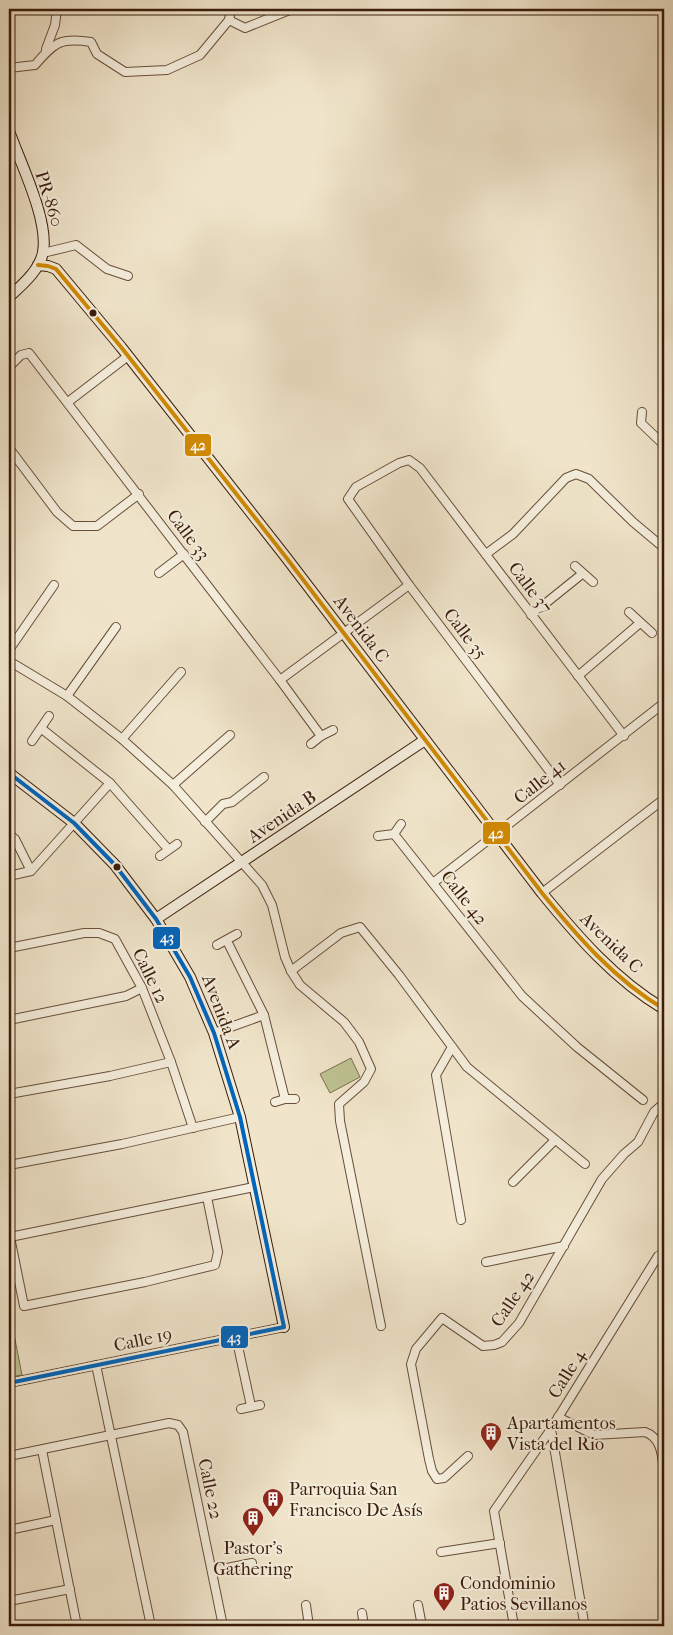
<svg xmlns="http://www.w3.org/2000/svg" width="673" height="1635" font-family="'IM FELL French Canon',serif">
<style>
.green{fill:#bfc393;stroke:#7c704e}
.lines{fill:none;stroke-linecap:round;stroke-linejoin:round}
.street-casing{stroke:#684e3a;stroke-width:10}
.secondary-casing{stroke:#3a1c0a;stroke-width:12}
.street{stroke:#f5eedd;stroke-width:8}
.secondary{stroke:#f5eedd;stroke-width:10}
.bus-1-casing{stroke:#f5eedd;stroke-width:8}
.bus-2-casing{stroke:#f5eedd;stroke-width:8}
.bus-1{stroke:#d18a02;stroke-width:4}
.bus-2{stroke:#0065bd;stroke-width:4}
.bus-dot{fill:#3a1c0a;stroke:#f5eedd;stroke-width:2}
.labels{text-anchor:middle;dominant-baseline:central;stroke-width:4;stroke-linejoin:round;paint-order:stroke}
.street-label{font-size:18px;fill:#3a1c0a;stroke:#f5eedd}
.poi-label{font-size:18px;fill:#3a1c0a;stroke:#f5eedd;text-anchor:start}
.line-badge{stroke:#f5eedd;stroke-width:2}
.badge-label{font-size:14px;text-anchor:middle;font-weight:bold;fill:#fff}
</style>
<rect width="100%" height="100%" fill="#f0e5cb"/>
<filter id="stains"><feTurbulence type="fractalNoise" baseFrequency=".004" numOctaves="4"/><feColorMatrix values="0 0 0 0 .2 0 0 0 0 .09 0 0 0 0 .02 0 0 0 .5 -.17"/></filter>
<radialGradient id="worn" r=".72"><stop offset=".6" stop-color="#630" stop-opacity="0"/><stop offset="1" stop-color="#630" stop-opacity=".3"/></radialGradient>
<g class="green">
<polygon points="351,1058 360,1077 330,1093 320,1074"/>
<polygon points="9,1309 22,1375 9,1377"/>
</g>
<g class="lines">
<g class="street-casing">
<g id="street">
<polyline points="229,20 245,28 292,9"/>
<polyline points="229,20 231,9"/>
<polyline points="46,49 55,25 57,9"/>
<path d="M9,68L35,65C54,43 60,37 91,42L97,54L125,72L167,70L200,55L229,20"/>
<polyline points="43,253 76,245 107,269 128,276"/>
<polyline points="9,367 21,355 29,353 280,680 321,736"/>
<polyline points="68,402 128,356"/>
<polyline points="642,412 641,423 664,445"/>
<polyline points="9,448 57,512 73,526 97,526 139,494"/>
<polyline points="486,554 513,534 566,478 576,474 589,479 633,522 664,548"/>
<polyline points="575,566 593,582"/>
<polyline points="159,573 184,554"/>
<polyline points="629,612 652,633"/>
<polyline points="531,615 582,574"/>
<polyline points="9,650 54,585"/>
<polyline points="9,661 67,696 122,739 173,785 262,885 272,905 285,957 291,971 300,985 344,1022 359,1042 371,1069 364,1082 339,1104 340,1121 381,1326"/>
<polyline points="578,676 640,623"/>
<polyline points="280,680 409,585"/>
<polyline points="67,696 116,627"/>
<polyline points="42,729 110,783 168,849"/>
<polyline points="122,739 181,672"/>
<polyline points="32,741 49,716"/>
<polyline points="311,744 321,736 333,730"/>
<polyline points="173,785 230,735"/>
<polyline points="560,785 409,585 348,499 356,487 399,463 409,460 420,468 624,736"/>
<polyline points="205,822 223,804 232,802 264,777"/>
<polyline points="9,834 15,839 31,871"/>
<polyline points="394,834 522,996 577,1047 643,1100"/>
<polyline points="378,836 394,834 401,824"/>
<polyline points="160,856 177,844"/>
<polyline points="9,876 31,871 110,783"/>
<polyline points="433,883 664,703"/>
<polyline points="542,893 664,799"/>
<polyline points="227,941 264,1015 285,1099"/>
<polyline points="217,945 237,934"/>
<polyline points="9,948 84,933 99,933 115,939 142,988 171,1062 193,1128"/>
<polyline points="291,971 341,933 360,927 399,975 467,1067 585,1164"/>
<polyline points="9,1020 126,996 142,988"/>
<polyline points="214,1033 264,1015"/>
<polyline points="452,1047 436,1075 461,1220"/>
<polyline points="9,1094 110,1076 171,1062"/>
<polyline points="275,1102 285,1099 295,1099"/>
<polyline points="9,1165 122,1144 240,1117"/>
<polyline points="513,1182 555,1140"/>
<polyline points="207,1197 218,1252 215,1265 145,1282 24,1306 10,1237 254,1187"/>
<polyline points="486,1262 564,1246"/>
<polyline points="236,1337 251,1406"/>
<polyline points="96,1365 151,1626"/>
<polyline points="9,1383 284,1327"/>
<polyline points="241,1409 260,1405"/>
<path d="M558,1417L594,1435L645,1432C662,1438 662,1456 664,1471"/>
<polyline points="551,1429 584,1622"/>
<polyline points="42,1450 77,1626"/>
<polyline points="9,1456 169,1423 178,1425 183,1432 223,1626"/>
<polyline points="468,1456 444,1478 437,1479 432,1471 429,1459 411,1364 416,1349 442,1318 483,1346 494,1345 502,1342 519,1323 602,1179 624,1154 638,1142 654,1112 664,1103"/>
<polyline points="9,1530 56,1520"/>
<polyline points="441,1552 500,1543"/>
<polyline points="212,1571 252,1563"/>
<polyline points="9,1601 70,1589"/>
<polyline points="306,1605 309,1626"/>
<polyline points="418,1605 422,1626"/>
<polyline points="362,1613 364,1626"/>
<polyline points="514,1626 494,1511 551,1429 658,1256 664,1261"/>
</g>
</g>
<g class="secondary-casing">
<g id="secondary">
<path d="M9,131C20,162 49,220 43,252C40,270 22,285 9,297"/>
<path d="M38,265L48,266L56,269L121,347L285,556L542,893C577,936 615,980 664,1009"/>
<polyline points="9,773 74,823 115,865 156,919 190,977 214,1033 240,1117 284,1327"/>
<polyline points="156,919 425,740"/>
</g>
</g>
<use href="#street" class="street"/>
<use href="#secondary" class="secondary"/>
<g class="bus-1-casing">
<path id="bus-1" d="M38,265L48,266L56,269L121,347L285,556L542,893C577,936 615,980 664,1009"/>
</g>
<g class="bus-2-casing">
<polyline id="bus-2" points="9,773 74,823 115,865 156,919 190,977 214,1033 240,1117 284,1327 9,1383"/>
</g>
<use href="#bus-1" class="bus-1"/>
<use href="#bus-2" class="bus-2"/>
</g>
<defs>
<g id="building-pin" transform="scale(1.125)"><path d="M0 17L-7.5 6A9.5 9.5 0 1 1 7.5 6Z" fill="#8f2418" stroke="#f5eedd"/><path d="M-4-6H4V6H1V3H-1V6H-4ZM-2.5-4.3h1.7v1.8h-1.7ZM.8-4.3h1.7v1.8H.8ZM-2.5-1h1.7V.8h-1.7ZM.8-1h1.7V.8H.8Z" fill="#fff"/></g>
</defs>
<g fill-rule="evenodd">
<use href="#building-pin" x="491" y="1433"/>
<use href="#building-pin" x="273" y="1499"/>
<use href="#building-pin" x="253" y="1518"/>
<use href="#building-pin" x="444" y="1593"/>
</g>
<g class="bus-dot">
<circle cx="93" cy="313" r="4.5"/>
<circle cx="117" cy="867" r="4.5"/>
</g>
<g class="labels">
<g class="street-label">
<text transform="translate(49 199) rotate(73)">PR-860</text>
<text transform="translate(188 535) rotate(53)">Calle 33</text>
<text transform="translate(530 588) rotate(53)">Calle 37</text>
<text transform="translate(361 629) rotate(53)">Avenida C</text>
<text transform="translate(465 634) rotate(53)">Calle 35</text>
<text transform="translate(540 782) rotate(-38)">Calle 41</text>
<text transform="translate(282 817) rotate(-34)">Avenida B</text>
<text transform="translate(464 898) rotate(52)">Calle 42</text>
<text transform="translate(611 943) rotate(44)">Avenida C</text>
<text transform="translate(150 976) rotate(64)">Calle 12</text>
<text transform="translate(221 1012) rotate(69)">Avenida A</text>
<text transform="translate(513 1299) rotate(-56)">Calle 42</text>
<text transform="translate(143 1340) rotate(-12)">Calle 19</text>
<text transform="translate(567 1374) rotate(-58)">Calle 4</text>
<text transform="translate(210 1489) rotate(78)">Calle 22</text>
</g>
<g class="poi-label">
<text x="507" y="1423">Apartamentos<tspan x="507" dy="21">Vista del Rio</tspan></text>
<text x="289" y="1489">Parroquia San<tspan x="289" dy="21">Francisco De Asís</tspan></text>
<text x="253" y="1548" text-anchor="middle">Pastor's<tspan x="253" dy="21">Gathering</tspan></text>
<text x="460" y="1583">Condominio<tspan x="460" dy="21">Patios Sevillanos</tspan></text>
</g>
</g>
<g class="line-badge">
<rect x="184" y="433" width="28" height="24" rx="5" fill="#d18a02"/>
<rect x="482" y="821" width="29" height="24" rx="5" fill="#d18a02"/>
<rect x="152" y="926" width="29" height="24" rx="5" fill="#0065bd"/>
<rect x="220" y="1325" width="29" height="24" rx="5" fill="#0065bd"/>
</g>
<g class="badge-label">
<text x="198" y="450">42</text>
<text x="496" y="838">42</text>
<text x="167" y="942">43</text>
<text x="234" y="1342">43</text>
</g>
<rect width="673" height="1635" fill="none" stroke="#f0e5cb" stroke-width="30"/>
<rect x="10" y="10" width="653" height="1615" fill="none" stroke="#3a1c0a" stroke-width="2.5"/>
<rect x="15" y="15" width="643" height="1605" fill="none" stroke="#3a1c0a"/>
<rect width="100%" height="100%" filter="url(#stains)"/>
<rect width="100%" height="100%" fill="url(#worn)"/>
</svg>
